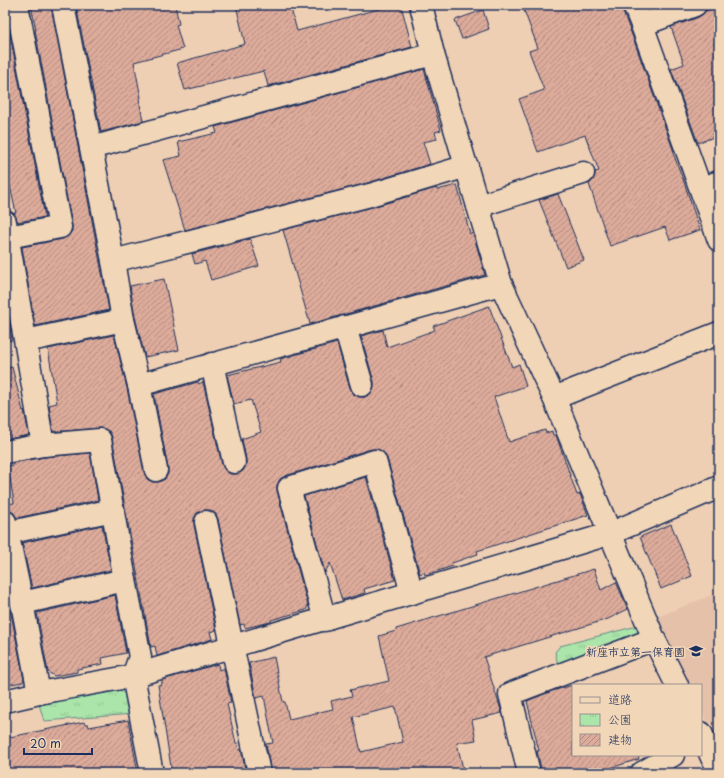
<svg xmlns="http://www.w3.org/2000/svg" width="724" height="778" font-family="'Playpen Sans','Klee One',sans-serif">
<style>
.built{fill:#e6c1aa}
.park{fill:url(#park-tufts);stroke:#638a84}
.building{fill:url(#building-hatch);stroke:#1b2f5e;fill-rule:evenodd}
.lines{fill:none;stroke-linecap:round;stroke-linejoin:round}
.minor-casing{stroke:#1b2f5e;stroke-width:25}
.minor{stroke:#f1d6b8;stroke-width:22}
.labels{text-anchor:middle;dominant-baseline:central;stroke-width:3.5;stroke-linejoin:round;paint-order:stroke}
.poi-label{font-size:11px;font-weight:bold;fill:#1b2f5e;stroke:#f1d6b8;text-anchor:end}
</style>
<defs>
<pattern id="park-tufts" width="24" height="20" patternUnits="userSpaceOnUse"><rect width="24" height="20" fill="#abe5aa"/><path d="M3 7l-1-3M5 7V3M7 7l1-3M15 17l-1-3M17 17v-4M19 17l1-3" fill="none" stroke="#93c595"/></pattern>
<pattern id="building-hatch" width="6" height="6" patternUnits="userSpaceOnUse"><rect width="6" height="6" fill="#ddab9a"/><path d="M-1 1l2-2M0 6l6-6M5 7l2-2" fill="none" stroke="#b28c81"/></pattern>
</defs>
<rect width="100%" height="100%" fill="#efcfb3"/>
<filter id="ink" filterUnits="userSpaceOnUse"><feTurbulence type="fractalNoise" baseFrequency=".025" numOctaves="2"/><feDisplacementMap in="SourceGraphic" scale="8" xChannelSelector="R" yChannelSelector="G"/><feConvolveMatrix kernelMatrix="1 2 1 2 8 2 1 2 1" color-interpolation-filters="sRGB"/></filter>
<g filter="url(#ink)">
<polygon class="built" points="719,592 719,745 718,745 701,710 701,685 689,685 657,617"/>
<g class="park">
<polygon points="637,626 639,631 630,641 558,665 555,652 560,646"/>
<polygon points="115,687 130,697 133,714 44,721 39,704"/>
</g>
<g class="building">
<polygon points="31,5 51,5 109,310 35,326 22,247 63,239 68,236 72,231 72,225 35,30 36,30"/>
<polygon points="76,5 175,5 179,24 176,25 183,49 134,62 141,98 139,98 143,121 101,132"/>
<polygon points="236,5 290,5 297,31 393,5 401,5 412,47 268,86 264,71 185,90 177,63 245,44"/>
<polygon points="522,5 620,5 632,35 674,152 673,153 684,182 700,230 670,240 665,227 610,246 589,184 592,181 595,176 595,172 599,171 585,135 538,152 519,99 544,90 529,51 538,48"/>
<polygon points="719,7 719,135 698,143 671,69 684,64 671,27 699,17 705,11"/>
<polygon points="483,10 489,29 462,39 455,20"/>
<polygon points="10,35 45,217 18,222 14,213 16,213 6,168 10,167 5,145 5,36"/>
<polygon points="424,69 441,130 435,132 437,139 423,142 430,164 367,183 185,230 163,160 181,156 178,142 217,133 215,127"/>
<polygon points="457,185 470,234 473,233 485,275 310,324 283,230 373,207 436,188 437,190"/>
<polygon points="558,194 584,260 566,267 539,200"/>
<polygon points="250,239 259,266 211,280 205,261 195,264 192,254"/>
<polygon points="164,279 179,350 145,357 135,317 130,286"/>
<polygon points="5,296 12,340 5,341"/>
<polygon points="489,306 512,367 519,364 526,386 494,397 509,442 545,430 546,433 552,431 553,435 556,435 577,495 580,494 588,515 477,551 478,554 452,563 453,566 425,575 424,572 420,574 387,458 383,452 377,449 371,449 285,476 280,479 277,485 277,491 308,606 306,610 271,620 271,622 262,624 245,628 244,624 240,625 218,519 216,514 210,510 203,510 197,513 194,518 194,525 216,630 210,632 212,639 157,656 155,646 151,647 112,437 110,432 105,429 99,428 53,432 49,405 57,403 48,349 114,335 127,388 144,472 147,479 152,482 158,482 165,479 168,474 168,468 154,394 198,382 199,384 203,382 222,465 225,470 230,474 237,474 243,471 246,465 246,459 242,439 261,432 251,400 234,404 227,375 281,362 280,359 337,343 350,389 353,394 359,397 365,397 371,393 374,388 374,382 361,336 383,330 387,347 435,330 433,326"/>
<polygon points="12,367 23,411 24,410 29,435 9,439 5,410 5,368"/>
<polygon points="90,453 98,500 17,518 14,513 9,510 5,510 5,504 14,503 8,466 13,465 13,463 45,457"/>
<polygon points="366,477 395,580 364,589 365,593 342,600 330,563 325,573 304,496"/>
<polygon points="671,524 692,576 661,589 640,537"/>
<polygon points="102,525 111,570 32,588 22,543"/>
<path d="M594,569L601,590L616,582L628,609L608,619L484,657L502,713L472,720L476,740L457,743L464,773H271L266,744L273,743L264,696L256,698L249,663L274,657L283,702H285L289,719L333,709L331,701L352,696L350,690L389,681L379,636L396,631V629ZM395,707L403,742L361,752L353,717Z"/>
<polygon points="5,583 24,680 23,682 5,685"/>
<polygon points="115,595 126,653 102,658 103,664 77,669 77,672 54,676 48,672 37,613"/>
<polygon points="218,664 219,670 224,668 231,703 227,704 236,743 237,743 239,750 241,749 246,773 172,773 158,685 162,684 162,680"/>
<polygon points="573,685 573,755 638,755 639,759 595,773 542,773 537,751 539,751 527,701 552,691"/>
<polygon points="128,720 138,773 5,773 5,738 84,722 85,724 88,724 89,727"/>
</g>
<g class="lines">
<g class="minor-casing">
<g id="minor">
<polyline points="63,5 91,148"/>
<polyline points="421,5 433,54 501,284 554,398 654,639 677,685"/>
<polyline points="634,5 642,25"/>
<polyline points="695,5 642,25 719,240"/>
<polyline points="701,189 719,182"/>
<polyline points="478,206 583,173"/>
<polyline points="5,222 43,445 5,452"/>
<polyline points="8,237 60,227 17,5"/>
<polyline points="113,261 370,195 467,166"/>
<polyline points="123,320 113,261 91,148 433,54"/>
<polyline points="345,327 362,385"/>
<polyline points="26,341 123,320 139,385 501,284"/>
<polyline points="212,364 234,462"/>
<polyline points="139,385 156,470"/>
<polyline points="554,398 719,333"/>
<polyline points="43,445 100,440 125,580 140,657 133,676 152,773"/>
<polyline points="5,522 22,603 39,693"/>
<polyline points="206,522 259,773"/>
<polyline points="7,533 113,510"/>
<polyline points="22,603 125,580"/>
<polyline points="325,620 289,488 375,461 412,593"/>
<polyline points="5,701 39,693 133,676 609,534 719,487"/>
<polyline points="701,733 719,773"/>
<polyline points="529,773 510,694 654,639"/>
<polyline points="642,773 673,755"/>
</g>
</g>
<use href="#minor" class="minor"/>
</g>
</g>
<defs>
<g id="school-bare" transform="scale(1.08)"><path d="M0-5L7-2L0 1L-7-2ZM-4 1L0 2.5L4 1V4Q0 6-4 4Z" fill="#1b2f5e" stroke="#f1d6b8" stroke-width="2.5" paint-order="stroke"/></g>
</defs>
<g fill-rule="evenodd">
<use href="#school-bare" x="696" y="651"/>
</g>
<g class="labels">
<g class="poi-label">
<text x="685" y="651">新座市立第一保育園</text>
</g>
</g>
<rect width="724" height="778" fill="none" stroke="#f1d6b8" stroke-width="20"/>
<rect x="10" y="10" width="704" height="758" fill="none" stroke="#1b2f5e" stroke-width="1.5" filter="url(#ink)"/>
<rect x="572" y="684" width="130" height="72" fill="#f1d6b8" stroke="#9b9394"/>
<rect x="580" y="697" width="20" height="6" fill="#f1d6b8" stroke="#9b9394"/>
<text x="608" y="704" font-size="12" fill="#1b2f5e">道路</text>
<rect x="580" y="714" width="20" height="12" fill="url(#park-tufts)" stroke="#9b9394"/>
<text x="608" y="724" font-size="12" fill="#1b2f5e">公園</text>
<rect x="580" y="734" width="20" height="12" fill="url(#building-hatch)" stroke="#9b9394"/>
<text x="608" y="744" font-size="12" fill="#1b2f5e">建物</text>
<path d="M24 748v6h68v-6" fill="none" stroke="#1b2f5e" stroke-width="2"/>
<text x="30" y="748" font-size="12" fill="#1b2f5e" stroke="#f1d6b8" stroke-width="3" paint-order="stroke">20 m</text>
</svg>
